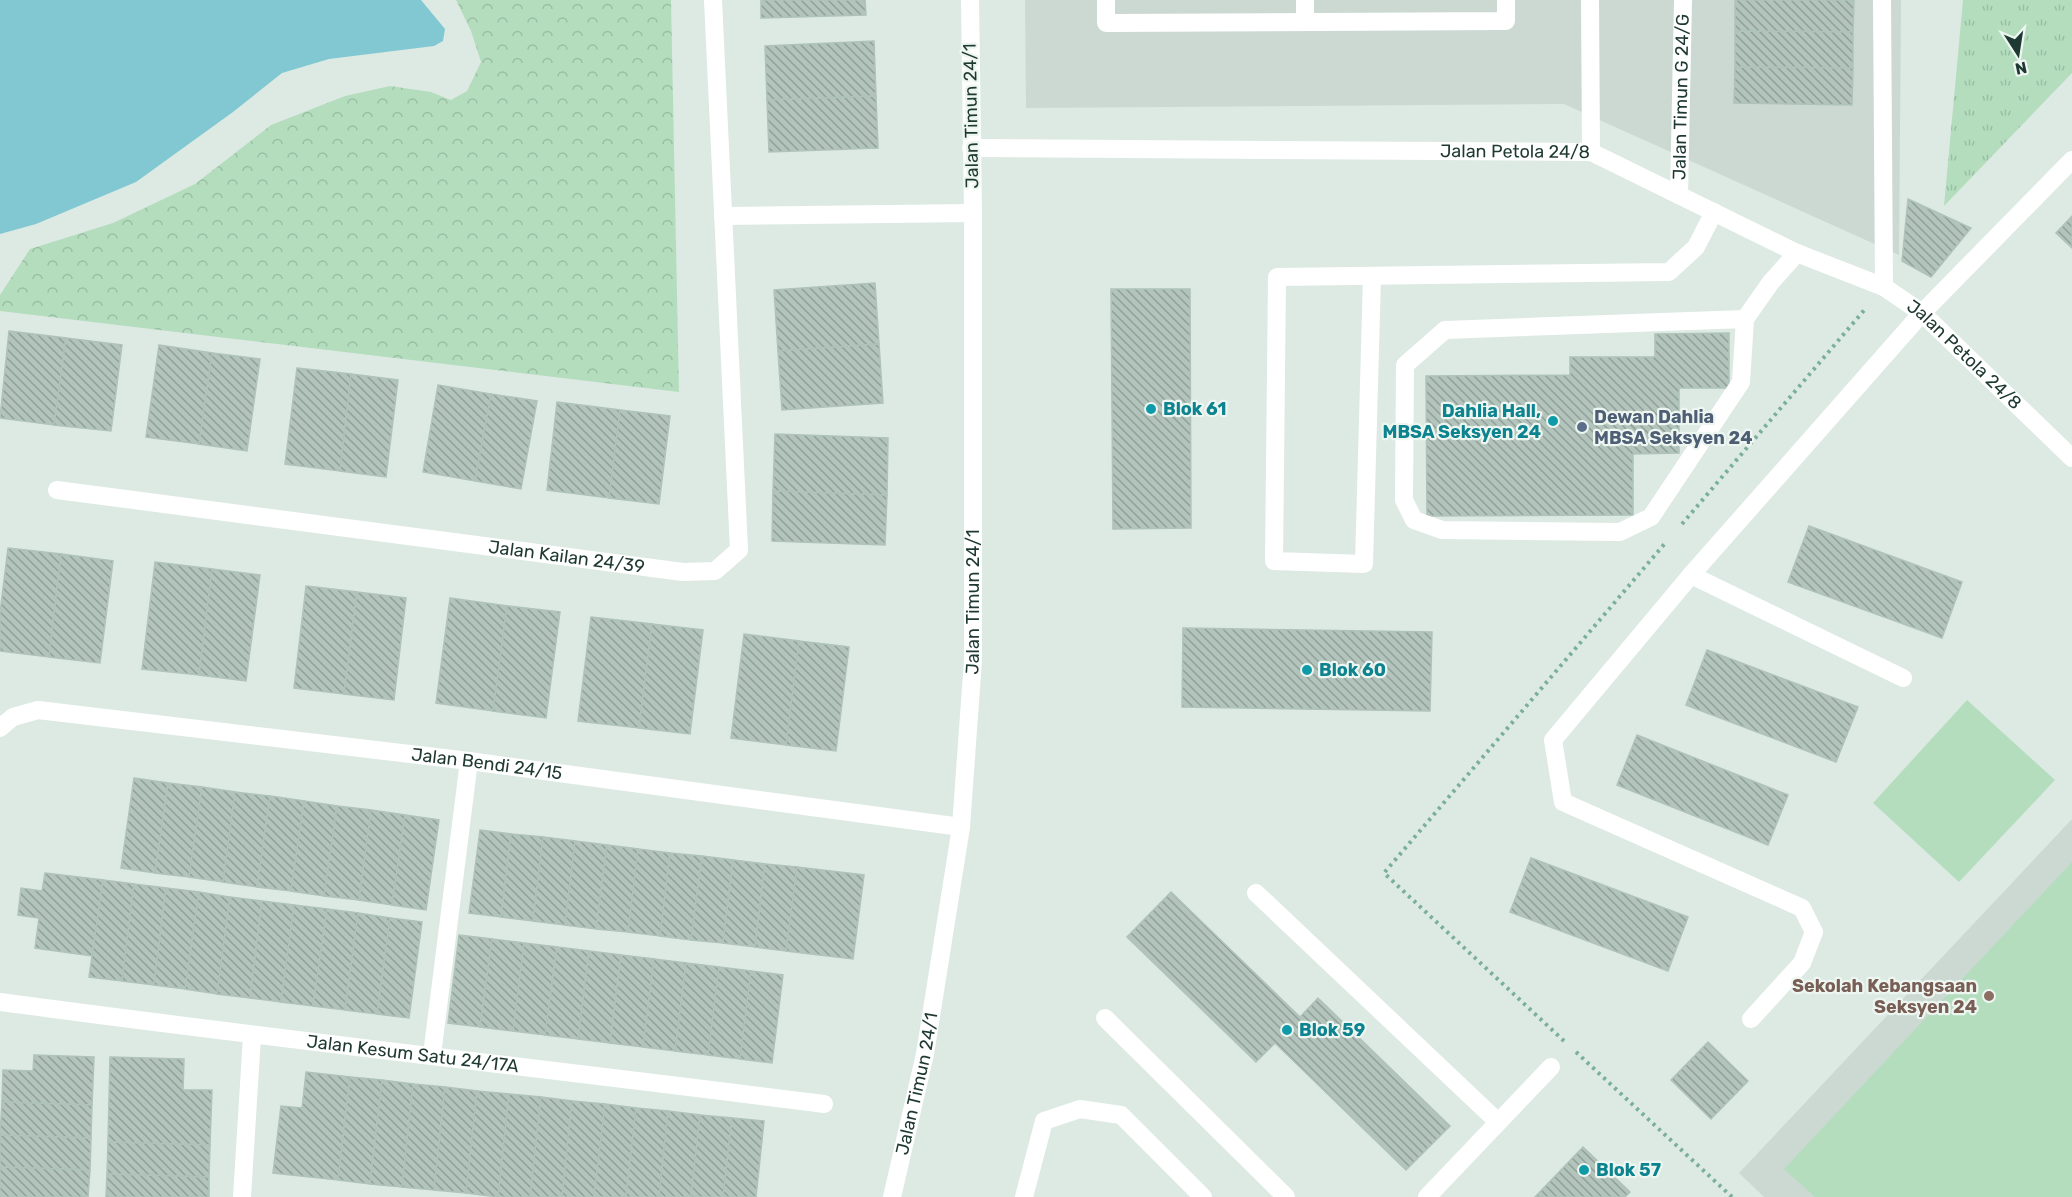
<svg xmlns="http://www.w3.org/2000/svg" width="2072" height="1197" font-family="Rubik,sans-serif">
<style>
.built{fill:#cbd9d2}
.grass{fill:url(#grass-tufts)}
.park{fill:url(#park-crowns)}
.pitch{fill:#b4ddbe}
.water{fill:#81c8d3}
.building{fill:url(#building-back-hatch);stroke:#afc3ba;stroke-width:1.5}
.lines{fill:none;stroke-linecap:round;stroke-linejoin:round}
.path{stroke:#7baf9d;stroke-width:4;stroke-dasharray:3 4.5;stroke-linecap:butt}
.minor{stroke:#fff;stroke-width:18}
.culture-dot{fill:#0f9aa8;stroke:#edf6f1;stroke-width:2}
.service-dot{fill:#5c6f8a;stroke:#edf6f1;stroke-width:2}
.education-dot{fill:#8d6e63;stroke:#edf6f1;stroke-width:2}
.labels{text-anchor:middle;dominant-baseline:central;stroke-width:4.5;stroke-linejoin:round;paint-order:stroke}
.street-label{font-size:18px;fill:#1e3931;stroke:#edf6f1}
.culture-label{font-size:18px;font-weight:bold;fill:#0d838f;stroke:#edf6f1;text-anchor:start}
.service-label{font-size:18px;font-weight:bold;fill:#4e5e75;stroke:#edf6f1;text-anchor:start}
.education-label{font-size:18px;font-weight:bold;fill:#785e54;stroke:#edf6f1;text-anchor:end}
</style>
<defs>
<pattern id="grass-tufts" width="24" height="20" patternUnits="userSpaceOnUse" patternTransform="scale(1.5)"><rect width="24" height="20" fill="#b4ddbe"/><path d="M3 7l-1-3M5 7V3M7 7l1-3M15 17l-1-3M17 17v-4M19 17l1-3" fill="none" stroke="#9abea4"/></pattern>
<pattern id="park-crowns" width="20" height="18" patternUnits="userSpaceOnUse" patternTransform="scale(1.5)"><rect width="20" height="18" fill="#b4ddbe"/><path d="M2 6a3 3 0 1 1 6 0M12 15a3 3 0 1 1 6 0" fill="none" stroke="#9abea4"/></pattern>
<pattern id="building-back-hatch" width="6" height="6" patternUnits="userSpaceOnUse" patternTransform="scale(1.5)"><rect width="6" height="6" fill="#b2c4bc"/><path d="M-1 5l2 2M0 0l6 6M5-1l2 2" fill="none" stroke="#90a099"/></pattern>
</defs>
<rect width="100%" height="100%" fill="#ddeae3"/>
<g class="built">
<polygon points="1025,0 1901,0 1899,255 1564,104 1026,108"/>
<polygon points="2072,819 2072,1197 1764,1197 1739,1173"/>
</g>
<polygon class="grass" points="1963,0 2072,0 2072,73 1944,206"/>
<polygon class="park" points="456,0 671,0 679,392 0,311 0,295 30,249 113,223 195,184 271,125 345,96 390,86 431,92 451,100 467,91 481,62 471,31"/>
<g class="pitch">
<polygon points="1967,700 2055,780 1959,882 1873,803"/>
<polygon points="2072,862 2072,1197 1815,1197 1784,1169"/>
</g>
<polygon class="water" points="0,0 421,0 445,29 443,41 434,46 329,59 282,73 233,112 136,182 36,224 0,234"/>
<g class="building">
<polygon points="761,0 865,0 866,15 761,18"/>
<polygon points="1735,0 1854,0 1853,32 1735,31"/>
<polygon points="1735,31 1853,32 1853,68 1735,67"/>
<polygon points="874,41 876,96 767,100 765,46"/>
<polygon points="1735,67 1853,68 1852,105 1734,103"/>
<polygon points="876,96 878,148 769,152 767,100"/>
<polygon points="1908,199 1971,228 1931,277 1902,261"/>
<polygon points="2072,216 2072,248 2056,233"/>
<polygon points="875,283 879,344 778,351 774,290"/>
<polygon points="1111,289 1190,289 1191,528 1113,529"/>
<polygon points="9,331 66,338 54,425 0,418"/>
<polygon points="1729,333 1729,388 1679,388 1679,453 1633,454 1633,515 1427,516 1426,376 1570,375 1570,357 1655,357 1655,334"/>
<polygon points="66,338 122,345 111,431 54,425"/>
<polygon points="879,344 883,403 782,410 778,351"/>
<polygon points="159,345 212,353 199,444 146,437"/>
<polygon points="212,353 260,359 247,451 199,444"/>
<polygon points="297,368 351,374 340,471 285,464"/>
<polygon points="351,374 398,380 386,477 340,471"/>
<polygon points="438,385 491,394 475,481 423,472"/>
<polygon points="491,394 537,401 521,489 475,481"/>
<polygon points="557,402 620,410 609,498 547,490"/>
<polygon points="620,410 670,416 659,504 609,498"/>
<polygon points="775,434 888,438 887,495 773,491"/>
<polygon points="773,491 887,495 885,545 772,541"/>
<polygon points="1809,526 1962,582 1942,638 1788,582"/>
<polygon points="8,548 61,554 49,657 0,651 0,613"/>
<polygon points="61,554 113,561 100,663 49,657"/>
<polygon points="155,562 212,569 199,675 142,669"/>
<polygon points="212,569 260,575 246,681 199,675"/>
<polygon points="306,586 357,592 344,694 294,688"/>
<polygon points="357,592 406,598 394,700 344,694"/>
<polygon points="450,598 507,606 493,711 436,703"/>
<polygon points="507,606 560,612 546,718 493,711"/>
<polygon points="591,617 652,624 639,728 578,721"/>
<polygon points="652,624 703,630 690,734 639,728"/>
<polygon points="1183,628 1432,632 1430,711 1182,707"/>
<polygon points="744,634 799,641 786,745 731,738"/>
<polygon points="799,641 849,647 836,751 786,745"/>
<polygon points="1707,650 1858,707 1836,762 1686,705"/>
<polygon points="1637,735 1788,795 1768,845 1617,785"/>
<polygon points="134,778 168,783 155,873 121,868"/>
<polygon points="168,783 202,787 189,877 155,873"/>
<polygon points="202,787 235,792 223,882 189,877"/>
<polygon points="235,792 270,796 257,887 223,882"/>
<polygon points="270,796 304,801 291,891 257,887"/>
<polygon points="304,801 337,806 324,896 291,891"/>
<polygon points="337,806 371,810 359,900 324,896"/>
<polygon points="371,810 405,815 392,905 359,900"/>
<polygon points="405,815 439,820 426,910 392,905"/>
<polygon points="480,830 511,834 501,917 469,913"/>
<polygon points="511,834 543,837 533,921 501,917"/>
<polygon points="543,837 575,841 565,925 533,921"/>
<polygon points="575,841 607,845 596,929 565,925"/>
<polygon points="607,845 638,849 628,932 596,929"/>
<polygon points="638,849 670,853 660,936 628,932"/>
<polygon points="670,853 702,856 691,940 660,936"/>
<polygon points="702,856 733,860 723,943 691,940"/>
<polygon points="1531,858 1688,917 1668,971 1510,912"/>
<polygon points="733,860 765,864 755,947 723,943"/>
<polygon points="765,864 797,867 786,951 755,947"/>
<polygon points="797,867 864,875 853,959 786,951"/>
<polygon points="45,873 103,880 92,956 35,948 39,918 18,915 21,888 42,891"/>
<polygon points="103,880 134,884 122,981 89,977"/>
<polygon points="134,884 166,888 154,985 122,981"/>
<polygon points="166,888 199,892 185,989 154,985"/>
<polygon points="199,892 230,897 217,994 185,989"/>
<polygon points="1171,892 1300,1017 1318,998 1450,1126 1406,1170 1275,1043 1256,1062 1127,937"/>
<polygon points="230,897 262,901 250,998 217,994"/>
<polygon points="262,901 294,905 281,1002 250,998"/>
<polygon points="294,905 327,909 313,1006 281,1002"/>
<polygon points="327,909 358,913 345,1010 313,1006"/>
<polygon points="358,913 390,918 377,1014 345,1010"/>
<polygon points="390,918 422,922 409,1018 377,1014"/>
<polygon points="459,935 492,939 480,1027 448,1023"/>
<polygon points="492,939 524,943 513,1031 480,1027"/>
<polygon points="524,943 557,947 545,1035 513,1031"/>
<polygon points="557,947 589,951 578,1039 545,1035"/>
<polygon points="589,951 621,955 610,1043 578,1039"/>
<polygon points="621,955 654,959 643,1047 610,1043"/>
<polygon points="654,959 686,963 675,1051 643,1047"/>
<polygon points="686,963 719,967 708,1055 675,1051"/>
<polygon points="719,967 751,971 740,1059 708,1055"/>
<polygon points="751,971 783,975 772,1063 740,1059"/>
<polygon points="1708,1042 1748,1081 1711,1119 1671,1080"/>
<polygon points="34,1055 94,1057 92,1105 2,1102 3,1070 33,1071"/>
<polygon points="110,1057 184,1059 183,1090 212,1090 210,1145 108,1142"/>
<polygon points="306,1072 350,1077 338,1180 273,1173 281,1106 302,1108"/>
<polygon points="350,1077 382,1080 370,1184 338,1180"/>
<polygon points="382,1080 413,1084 402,1187 370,1184"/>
<polygon points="413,1084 445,1087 434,1190 402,1187"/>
<polygon points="445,1087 477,1091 466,1193 434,1190"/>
<polygon points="477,1091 509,1094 498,1197 466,1193"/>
<polygon points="509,1094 541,1097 530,1197 498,1197"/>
<polygon points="541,1097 572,1101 562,1197 530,1197"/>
<polygon points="572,1101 605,1104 594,1197 562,1197"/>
<polygon points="2,1102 92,1105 91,1138 0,1135"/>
<polygon points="605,1104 636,1108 626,1197 594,1197"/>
<polygon points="636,1108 668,1111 659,1197 626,1197"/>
<polygon points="668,1111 700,1115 691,1197 659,1197"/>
<polygon points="700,1115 732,1118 723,1197 691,1197"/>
<polygon points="732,1118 764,1121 756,1197 723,1197"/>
<polygon points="0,1135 91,1138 90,1170 0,1167"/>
<polygon points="108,1142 210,1145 209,1177 107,1174"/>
<polygon points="1583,1147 1630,1192 1625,1197 1535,1197"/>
<polygon points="0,1167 90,1170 88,1197 0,1197"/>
<polygon points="107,1174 209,1177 209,1197 106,1197"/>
</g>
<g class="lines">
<g class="path">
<polyline points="1682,524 1866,308"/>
<polyline points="1564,1041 1384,873 1667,541"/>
<polyline points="1576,1052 1732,1197"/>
</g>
<g class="minor">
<polyline points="1106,0 1106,23 1506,21 1506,0"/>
<polyline points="1305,0 1305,22"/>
<polyline points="1590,0 1591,152"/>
<polyline points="1882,0 1884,287"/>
<path id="s1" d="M971,148L1591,152L1797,253L1884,287L1922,313L2072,458"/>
<path id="s2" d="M1679,195L1683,0"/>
<polyline points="723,216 973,213"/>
<polyline points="1372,276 1364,564 1274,561 1277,277 1669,272 1696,247 1714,212"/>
<polyline points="1745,319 1445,330 1405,365 1404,500 1414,520 1442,530 1620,532 1651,517 1741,382 1745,319 1771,282 1797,253"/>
<path id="s3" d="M57,490L683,572L715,571L739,550L713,0"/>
<polyline points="1691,575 1903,678"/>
<path id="s4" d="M0,728L13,717L38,710L469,761L961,827"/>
<polyline points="1256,893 1498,1122"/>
<path id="s5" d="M0,1002C274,1039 549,1069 824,1104"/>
<polyline points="1105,1018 1286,1197"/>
<polyline points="1751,1019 1802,963 1814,932 1802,908 1563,802 1553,740 1691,575 1922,313 2072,160"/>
<polyline points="432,1055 469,761"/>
<polyline points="242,1197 252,1036"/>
<path id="s6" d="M892,1197L925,1054L961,827L973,660V213L970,0"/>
<polyline points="1024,1197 1044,1121 1080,1109 1121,1115 1203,1197"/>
<polyline points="1427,1197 1551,1067"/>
</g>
</g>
<g class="culture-dot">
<circle cx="1151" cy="409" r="6"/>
<circle cx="1553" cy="421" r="6"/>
<circle cx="1307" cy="670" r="6"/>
<circle cx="1287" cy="1030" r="6"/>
<circle cx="1584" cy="1170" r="6"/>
</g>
<circle class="service-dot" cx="1582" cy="427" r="6"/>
<circle class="education-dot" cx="1989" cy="996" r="6"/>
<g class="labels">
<g class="street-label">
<text stroke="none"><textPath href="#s2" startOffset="98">Jalan Timun G 24/G</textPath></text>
<text transform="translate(971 116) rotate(-91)">Jalan Timun 24/1</text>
<text stroke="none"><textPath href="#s1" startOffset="544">Jalan Petola 24/8</textPath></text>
<text stroke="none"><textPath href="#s1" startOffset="1048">Jalan Petola 24/8</textPath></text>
<text stroke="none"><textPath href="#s3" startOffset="514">Jalan Kailan 24/39</textPath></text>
<text stroke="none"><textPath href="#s6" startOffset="602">Jalan Timun 24/1</textPath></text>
<text stroke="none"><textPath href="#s4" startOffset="495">Jalan Bendi 24/15</textPath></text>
<text stroke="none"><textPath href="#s5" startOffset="416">Jalan Kesum Satu 24/17A</textPath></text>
<text stroke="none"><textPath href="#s6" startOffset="116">Jalan Timun 24/1</textPath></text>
</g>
<g class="culture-label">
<text x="1163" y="409">Blok 61</text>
<text x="1541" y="411" text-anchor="end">Dahlia Hall,<tspan x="1541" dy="21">MBSA Seksyen 24</tspan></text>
<text x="1319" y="670">Blok 60</text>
<text x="1299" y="1030">Blok 59</text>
<text x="1596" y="1170">Blok 57</text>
</g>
<g class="service-label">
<text x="1594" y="417">Dewan Dahlia<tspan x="1594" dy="21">MBSA Seksyen 24</tspan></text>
</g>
<g class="education-label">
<text x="1977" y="986">Sekolah Kebangsaan<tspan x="1977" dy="21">Seksyen 24</tspan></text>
</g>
</g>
<g transform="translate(2018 54) rotate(168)" stroke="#edf6f1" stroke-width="4.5" paint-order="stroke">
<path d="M0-4.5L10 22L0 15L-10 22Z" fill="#1e3931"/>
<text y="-9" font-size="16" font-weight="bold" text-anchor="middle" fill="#1e3931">N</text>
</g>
</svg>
